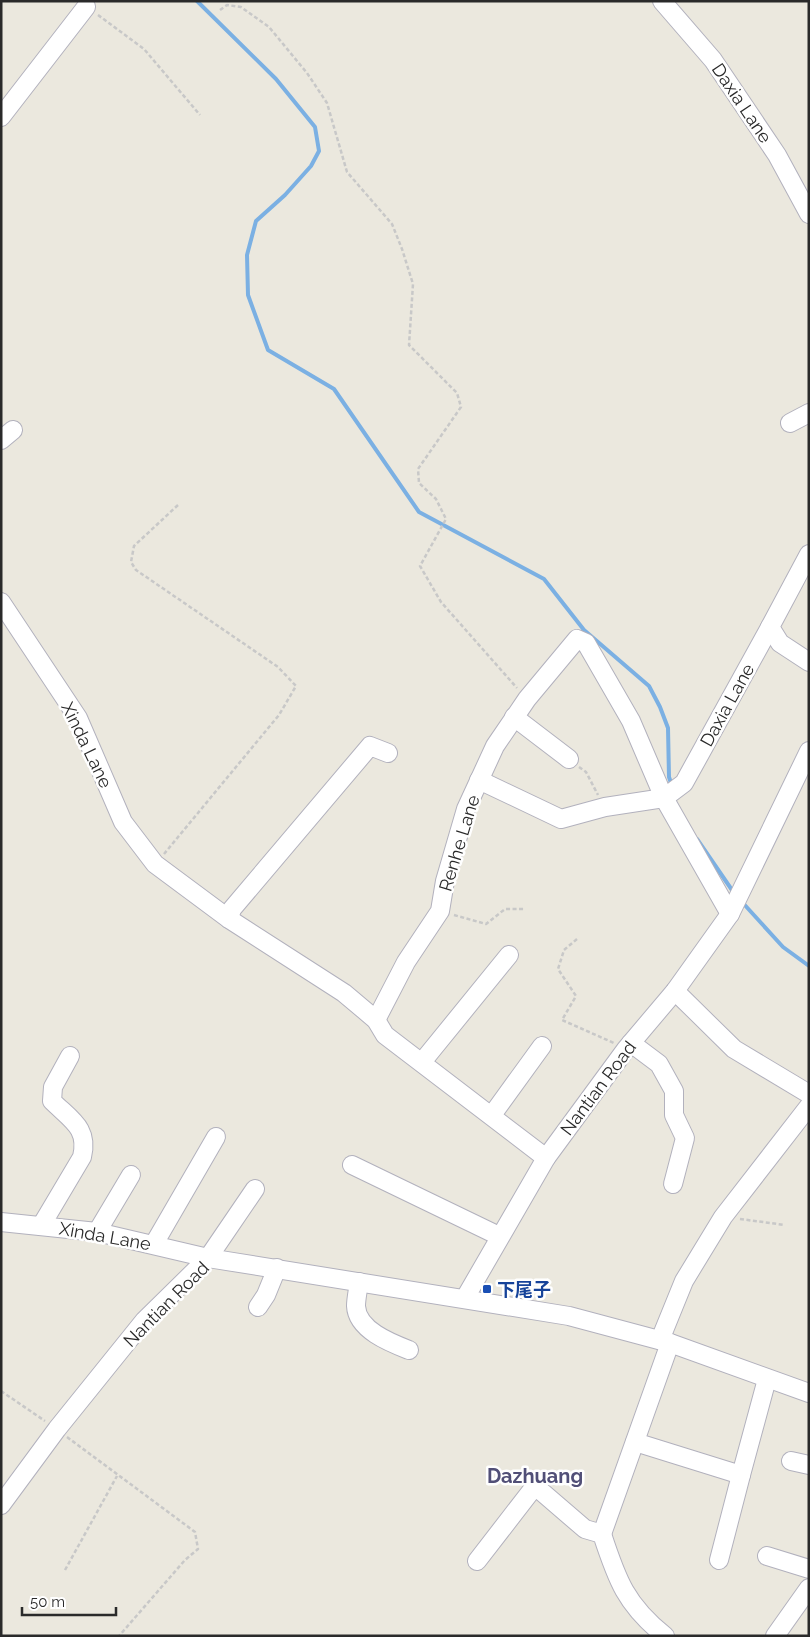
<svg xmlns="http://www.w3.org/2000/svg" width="810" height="1637" font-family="Raleway,'Noto Sans TC',sans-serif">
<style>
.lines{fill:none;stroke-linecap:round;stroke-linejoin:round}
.stream{stroke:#7bb0e3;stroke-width:4}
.minor-casing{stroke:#b2b1bd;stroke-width:20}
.path{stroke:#c8c8c8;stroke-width:2.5;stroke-dasharray:4 2.5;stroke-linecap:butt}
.minor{stroke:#fff;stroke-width:18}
.transit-dot{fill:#1a4fb4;stroke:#fff;stroke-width:2}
.labels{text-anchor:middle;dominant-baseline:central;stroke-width:5;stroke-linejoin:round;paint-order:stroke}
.street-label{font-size:18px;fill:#2a2a2a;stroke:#fff}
.transit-label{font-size:18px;font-weight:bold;fill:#164399;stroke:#fff;text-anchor:start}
.quarter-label{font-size:20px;font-weight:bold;fill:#514f77;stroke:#fff}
</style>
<rect width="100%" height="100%" fill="#ebe8de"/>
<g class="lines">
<g class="stream">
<polyline points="197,1 276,79 315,127 319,151 311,166 285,195 256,221 247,255 248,295 268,350 334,389 419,512 544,579 584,630 649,686 660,707 668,728 669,777 672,786"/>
<polyline points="697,839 734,893"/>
<polyline points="742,902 783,947 809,966"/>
</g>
<g class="minor-casing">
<g id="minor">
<polyline points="662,1 713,60 777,155 809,214"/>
<polyline points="1,117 86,7"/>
<polyline points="790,423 809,413"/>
<polyline points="1,440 13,430"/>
<polyline points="809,554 770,627 780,643 809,662"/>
<polyline points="1,602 78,718 123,822 155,864 229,919 344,993 376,1020 385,1035 546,1158"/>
<polyline points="514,717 569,759"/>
<polyline points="479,780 561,819 605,807 664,798 684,783 770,627"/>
<polyline points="229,919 232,909 370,746 388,753"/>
<polyline points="675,991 734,1049 809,1094"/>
<polyline points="376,1020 406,962 440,911 445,881 466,809 495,746 527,699 577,639 586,643 631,721 664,798 730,914"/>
<polyline points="631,1043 659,1064 674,1091 674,1115 685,1138 673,1184"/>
<polyline points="422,1062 509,955"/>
<polyline points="492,1115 542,1046"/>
<polyline points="352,1165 499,1236"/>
<polyline points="1,1222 97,1232 208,1258 569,1316 670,1343 809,1393"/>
<path d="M41,1226L82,1157C89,1128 71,1120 52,1101L53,1087L70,1056"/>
<polyline points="97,1232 131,1175"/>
<polyline points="154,1244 216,1137"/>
<path d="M359,1282C358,1290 356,1299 356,1306C357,1330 391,1343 409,1350"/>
<polyline points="465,1298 546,1158 626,1049 675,991 730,914 809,751"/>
<polyline points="258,1307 266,1295 277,1268"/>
<polyline points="660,1340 684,1281 723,1217 809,1106"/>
<polyline points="635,1442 741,1475 719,1560"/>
<polyline points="791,1461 809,1465"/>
<polyline points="741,1475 767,1379"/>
<polyline points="1,1505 57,1429 144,1321 208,1258 255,1189"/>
<polyline points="602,1534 670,1343"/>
<polyline points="767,1556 809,1569"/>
<path d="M477,1561L535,1486L585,1529L602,1534C617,1580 626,1605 665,1636"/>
<polyline points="775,1636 809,1588"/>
</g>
</g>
<g class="path">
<polyline points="220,10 227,5 241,7 269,27 307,73 327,103 347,172 392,224 402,249 413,284 409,345 457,393 461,407 418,469 419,483 436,499 446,519 420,566 441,602 517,688"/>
<polyline points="98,15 144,49 200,115"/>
<polyline points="579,767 586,772 598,795"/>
<polyline points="164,854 279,715 296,686 278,667 136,570 131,562 134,546 178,505"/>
<polyline points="454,915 486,924 505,909 525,909"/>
<polyline points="577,939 564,950 558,969 576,996 562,1020 614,1043"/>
<polyline points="740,1219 785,1225"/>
<polyline points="1,1391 45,1421"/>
<polyline points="67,1437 195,1532 198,1549 185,1560 119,1636"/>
<polyline points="65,1570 117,1476"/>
</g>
<use href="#minor" class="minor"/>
</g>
<rect class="transit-dot" x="482" y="1284" width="10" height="10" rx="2.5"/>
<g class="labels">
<g class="street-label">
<text transform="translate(742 103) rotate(56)">Daxia Lane</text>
<text transform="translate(727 705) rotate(-61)">Daxia Lane</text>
<text transform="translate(87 745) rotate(64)">Xinda Lane</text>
<text transform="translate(459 843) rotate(-73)">Renhe Lane</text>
<text transform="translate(598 1088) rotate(-53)">Nantian Road</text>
<text transform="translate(105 1236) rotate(10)">Xinda Lane</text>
<text transform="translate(166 1304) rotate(-45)">Nantian Road</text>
</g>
<g class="transit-label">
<text x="497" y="1289">下尾子</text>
</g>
<g class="quarter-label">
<text x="535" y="1476">Dazhuang</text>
</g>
</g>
<rect width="810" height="1637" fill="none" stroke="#2a2a2a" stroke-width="5"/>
<path d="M22 1607v8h94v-8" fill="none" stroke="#2a2a2a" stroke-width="2.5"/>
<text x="30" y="1607" font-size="15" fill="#2a2a2a" stroke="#ffffff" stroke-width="4" paint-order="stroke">50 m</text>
</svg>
